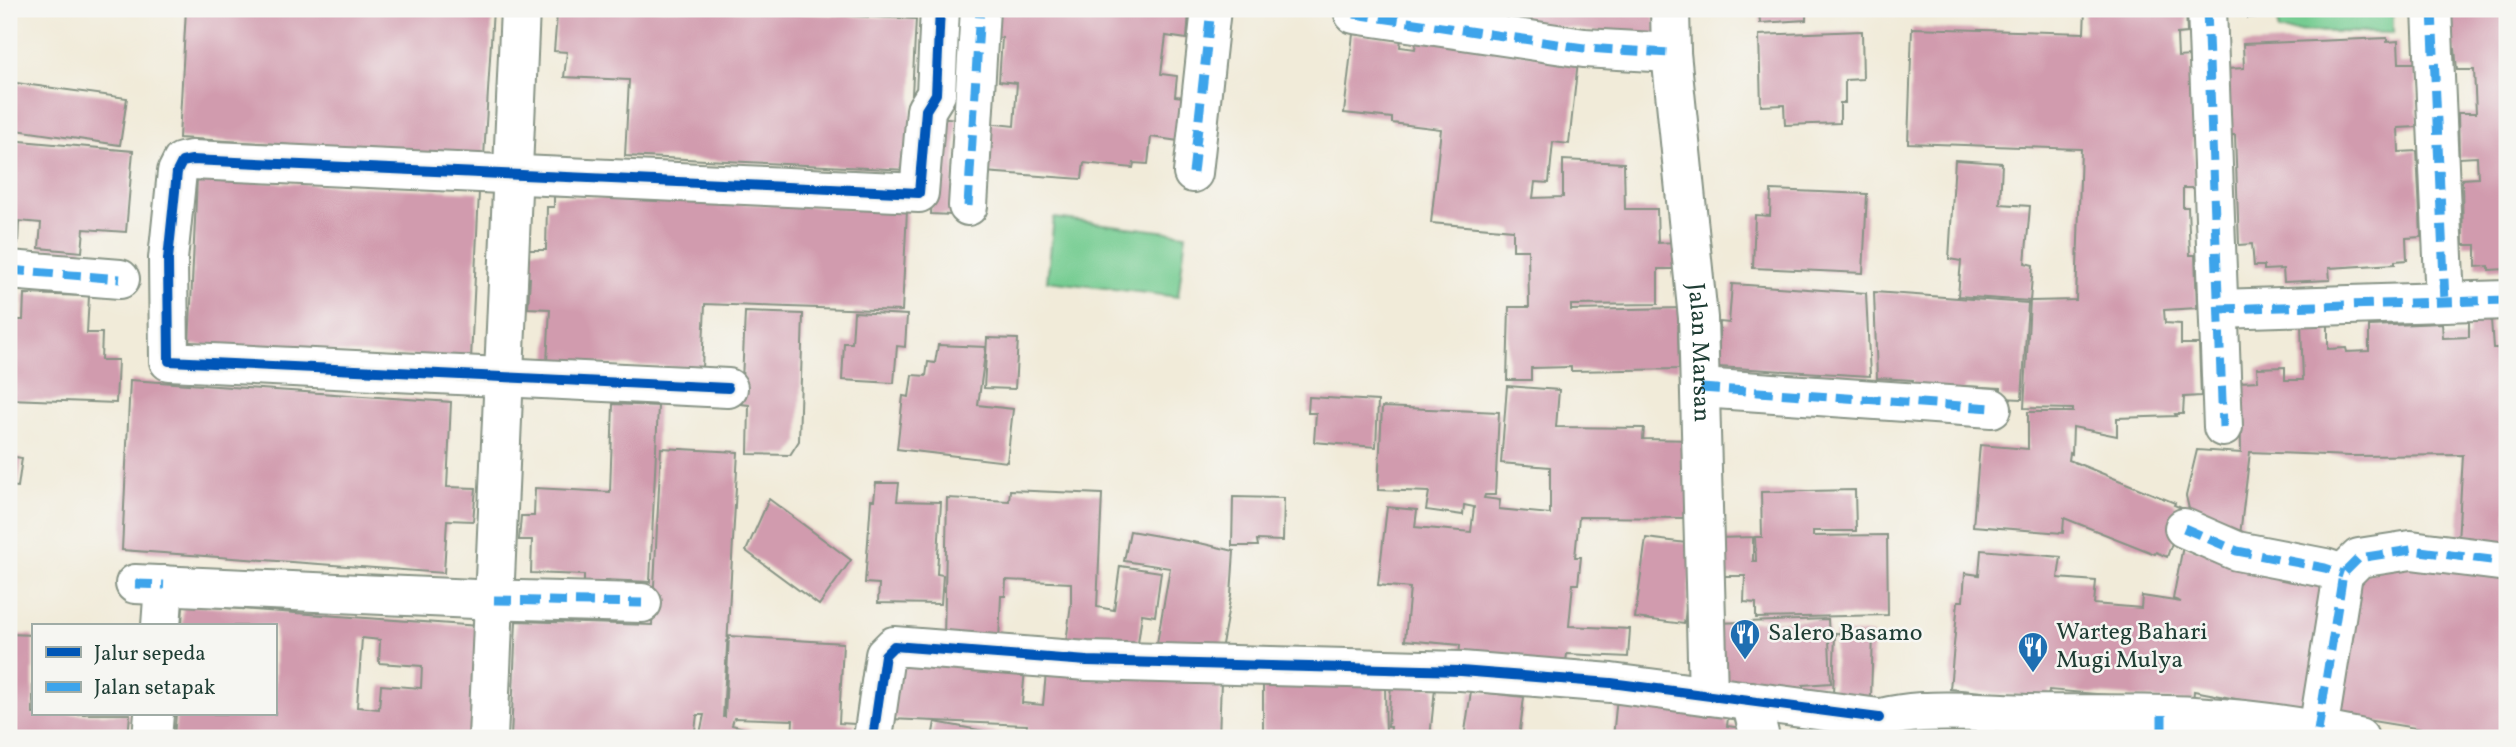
<svg xmlns="http://www.w3.org/2000/svg" width="2516" height="747" font-family="Vollkorn,serif">
<style>
.green{fill:#75cc91;stroke:#4a8462;stroke-width:2}
.building{fill:#d19bae;fill-rule:evenodd}
.lines{fill:none;stroke-linecap:round;stroke-linejoin:round}
.minor-casing{stroke:#889486;stroke-width:42}
.minor{stroke:#fff;stroke-width:38}
.quiet{stroke:#3da4eb;stroke-width:9;stroke-dasharray:18 9;stroke-linecap:butt}
.cycleway-casing{stroke:#f6f6f2;stroke-width:15}
.cycleway{stroke:#0057b8;stroke-width:10}
.labels{text-anchor:middle;dominant-baseline:central;stroke-width:5;stroke-linejoin:round;paint-order:stroke}
.street-label{font-size:24px;fill:#1f3d34;stroke:#f6f6f2}
.poi-label{font-size:24px;fill:#1f3d34;stroke:#f6f6f2;text-anchor:start}
</style>
<rect width="100%" height="100%" fill="#f6f6f2"/>
<filter id="ink" filterUnits="userSpaceOnUse"><feTurbulence type="fractalNoise" baseFrequency=".0143" numOctaves="2"/><feDisplacementMap in="SourceGraphic" scale="14" xChannelSelector="R" yChannelSelector="G"/><feConvolveMatrix kernelMatrix="1 2 1 2 8 2 1 2 1" color-interpolation-filters="sRGB"/></filter>
<filter id="wash" filterUnits="userSpaceOnUse"><feTurbulence type="fractalNoise" baseFrequency=".00686" numOctaves="4" result="noise"/><feDisplacementMap in="SourceGraphic" scale="28" xChannelSelector="R" yChannelSelector="G"/><feGaussianBlur stdDeviation="1.57" result="paint"/><feColorMatrix in="noise" values="0 0 0 0 0 0 0 0 0 0 0 0 0 0 0 0 0 1.4 0 .05"/><feComposite in="paint" operator="in"/></filter>
<g filter="url(#wash)">
<rect width="100%" height="100%" fill="#f1ebd9"/>
<g class="green">
<polygon points="2278,9 2393,9 2393,33 2278,31"/>
<polygon points="1054,218 1186,234 1178,297 1047,281"/>
</g>
<g id="blocks">
<g class="building">
<polygon points="186,9 493,9 484,157 179,138"/>
<polygon points="543,9 698,9 916,19 908,170 625,156 629,80 564,77 567,52 554,51 557,15 543,14"/>
<polygon points="995,9 1169,9 1189,11 1187,39 1166,36 1161,74 1177,76 1175,96 1184,97 1179,141 1151,137 1148,164 1134,163 1133,168 1084,163 1082,179 984,172 987,123 1014,126 1017,83 999,81 1002,38 993,37"/>
<polygon points="1436,9 1652,9 1660,41"/>
<polygon points="1759,9 1806,9 1806,20 1760,23"/>
<polygon points="2085,9 2186,9 2187,33 2177,34 2178,57 2190,56 2195,188 2183,188 2183,207 2188,207 2190,255 2195,255 2197,308 2164,310 2165,323 2181,324 2181,344 2199,344 2201,396 2184,397 2183,414 2175,414 2176,416 2117,418 2117,436 2073,427 2072,454 2070,453 2069,460 2175,503 2174,505 2184,509 2167,557 2156,552 2155,554 2064,518 2063,533 1973,526 1980,445 2028,449 2028,412 2073,412 2073,409 2024,408 2030,301 2076,300 2081,149 1908,143 1912,28 2084,33"/>
<polygon points="2247,9 2277,9 2277,15 2248,18"/>
<polygon points="2451,9 2507,9 2507,269 2489,270 2489,266 2476,267 2476,245 2463,245 2462,179 2478,178 2477,157 2459,158 2458,113 2476,113 2474,70 2457,70 2455,49 2452,48"/>
<polygon points="1862,31 1863,79 1845,80 1845,103 1840,103 1840,123 1785,125 1784,105 1761,106 1759,35"/>
<polygon points="1353,34 1401,39 1400,47 1415,49 1417,36 1578,61 1569,144 1553,142 1549,183 1535,182 1533,198 1563,197 1563,160 1624,163 1625,209 1657,209 1658,243 1676,242 1680,269 1658,269 1658,304 1571,305 1571,310 1685,308 1686,332 1678,332 1679,369 1571,371 1571,367 1531,368 1531,380 1507,380 1509,307 1529,307 1528,250 1513,250 1513,230 1431,223 1441,129 1392,123 1392,118 1344,113"/>
<polygon points="2387,38 2387,42 2398,41 2399,63 2415,63 2418,127 2398,128 2399,152 2417,151 2421,237 2406,238 2407,260 2395,261 2395,264 2329,268 2330,280 2284,282 2283,269 2264,270 2264,266 2254,266 2252,244 2239,245 2235,135 2230,135 2227,69 2244,68 2243,44"/>
<polygon points="9,82 127,98 120,145 9,129"/>
<polygon points="936,117 957,119 952,215 931,214"/>
<polygon points="9,140 133,151 126,232 84,229 82,252 39,248 41,223 19,221 18,243 9,242"/>
<polygon points="1955,160 2002,163 2000,204 2030,206 2025,263 2033,265 2030,301 1958,296 1961,261 1949,259"/>
<polygon points="197,179 479,192 471,359 189,345"/>
<polygon points="1771,190 1867,194 1863,273 1753,268 1755,215 1770,216"/>
<polygon points="554,196 907,210 902,311 705,304 702,368 547,362 550,309 528,308 530,278 526,278 527,250 546,250 547,207 554,207"/>
<polygon points="1732,284 1866,293 1870,376 1718,367 1720,322 1729,323"/>
<polygon points="1874,292 2028,303 2022,399 2001,398 2001,388 1965,386 1964,393 1912,389 1913,380 1877,378"/>
<polygon points="24,294 89,296 87,333 102,333 101,360 118,360 116,403 9,399 9,320 23,320"/>
<polygon points="745,312 803,314 799,441 790,455 748,454 749,405 741,404"/>
<polygon points="854,312 907,315 905,347 897,346 894,383 842,380 844,343 852,343"/>
<polygon points="2491,319 2493,348 2507,348 2507,546 2458,542 2463,455 2350,456 2250,452 2240,535 2217,529 2189,509 2186,496 2197,450 2241,453 2240,382 2258,381 2257,368 2285,367 2285,380 2303,380 2301,323 2328,321 2328,349 2346,348 2347,352 2369,351 2369,326 2442,323 2443,338 2469,337 2469,320"/>
<polygon points="987,338 1018,339 1015,389 984,388"/>
<polygon points="938,345 986,347 978,405 1013,409 1007,462 897,449 903,396 909,397 912,375 926,376 928,362 935,363"/>
<polygon points="130,380 451,402 447,487 476,488 473,521 447,520 444,573 122,550"/>
<polygon points="1507,386 1559,390 1556,427 1644,428 1643,439 1693,440 1692,518 1579,517 1575,557 1581,557 1578,584 1573,584 1569,626 1630,629 1628,657 1567,654 1565,668 1459,658 1460,645 1405,640 1410,588 1378,585 1387,507 1417,510 1415,527 1471,532 1474,507 1464,505 1463,515 1426,510 1429,492 1378,490 1382,407 1499,412 1495,495 1485,495 1484,498 1500,500 1499,509 1550,514 1550,467 1501,463"/>
<polygon points="1309,397 1378,401 1376,447 1314,442 1316,413 1308,413"/>
<polygon points="613,404 658,406 650,582 606,580 605,584 584,583 584,575 531,573 532,540 519,540 521,516 534,516 535,488 610,492"/>
<polygon points="661,448 738,452 723,717 725,717 729,636 843,643 839,723 855,724 853,738 792,738 793,720 734,718 732,725 783,738 699,738 704,715 697,715 694,738 511,738 516,621 652,625"/>
<polygon points="9,456 22,458 18,487 9,486"/>
<polygon points="876,483 899,483 897,501 941,502 937,574 943,575 941,604 878,603 879,584 865,583 871,500 874,500"/>
<polygon points="1010,490 1102,494 1097,607 1114,610 1120,566 1161,572 1155,616 1142,614 1137,651 1066,643 1071,604 1071,583 1006,580 1005,596 1001,596 999,641 944,639 947,498 1009,501"/>
<polygon points="1855,490 1856,531 1813,531 1813,536 1887,535 1888,615 1756,618 1756,603 1744,602 1745,576 1718,576 1717,538 1753,537 1753,561 1756,561 1755,537 1762,537 1761,492"/>
<polygon points="1233,497 1284,498 1283,541 1257,540 1258,546 1232,546"/>
<polygon points="769,499 851,560 819,605 746,551"/>
<polygon points="1130,531 1204,544 1234,551 1231,595 1221,650 1157,643 1170,568 1124,561"/>
<polygon points="1646,538 1695,544 1684,624 1635,618"/>
<polygon points="2183,546 2326,573 2316,714 2194,691 2193,702 2049,690 2048,698 1950,689 1958,601 1963,601 1965,573 1979,575 1981,550 2061,557 2058,578 2096,581 2094,604 2141,608 2142,596 2181,602 2173,599"/>
<polygon points="2410,559 2507,571 2507,738 2431,738 2421,735 2422,729 2329,714 2351,578"/>
<path d="M183,605L479,626L471,738H174L176,714H275V626H182ZM362,638L380,640L379,663L422,666L421,688L381,685L379,709L357,707Z"/>
<polygon points="1828,619 1831,683 1803,685 1803,696 1720,688 1717,623"/>
<polygon points="1835,633 1873,634 1871,697 1833,696"/>
<polygon points="9,634 33,635 33,714 130,714 128,738 9,738"/>
<polygon points="896,657 1025,669 1022,703 1043,705 1046,673 1221,681 1219,738 1026,738 1027,725 891,719"/>
<polygon points="1263,681 1385,685 1386,738 1263,738"/>
<polygon points="1391,684 1435,688 1430,738 1390,738 1391,727 1388,727"/>
<polygon points="1471,691 1524,697 1519,738 1464,738"/>
<polygon points="1617,697 1729,710 1727,726 1741,728 1739,738 1613,738"/>
<polygon points="935,722 1012,736 1012,738 932,738"/>
<polygon points="2174,726 2244,738 2173,738"/>
<polygon points="2088,728 2088,734 2100,734 2100,738 2005,738 2005,729"/>
<polygon points="1924,729 2004,734 2003,738 1874,738 1874,736 1923,734"/>
</g>
</g>
</g>
<g filter="url(#ink)">
<use href="#blocks" fill-opacity="0" stroke="#889486" stroke-width="2"/>
<g class="lines">
<g class="minor-casing">
<g id="minor">
<path id="s1" d="M1670,9L1671,53L1698,318L1708,696"/>
<polyline points="2207,9 2223,427"/>
<polyline points="2432,9 2445,302"/>
<polyline points="1354,14 1584,48 1671,53"/>
<polyline points="1193,173 1211,9"/>
<polyline points="968,206 980,9"/>
<polyline points="9,270 120,279"/>
<polyline points="2219,309 2507,300"/>
<polyline points="728,388 169,361 168,259 177,172 182,162 192,160 919,193 926,110 936,94 940,9"/>
<polyline points="1701,388 1992,408"/>
<polyline points="2184,528 2237,551 2325,568 2343,574"/>
<polyline points="135,584 475,599 642,603"/>
<polyline points="161,626 164,585"/>
<polyline points="1751,701 1760,738"/>
<path d="M1854,729C1898,703 1978,713 2028,714C2084,715 2139,713 2194,716C2250,719 2305,727 2359,738"/>
<polyline points="2318,731 2343,574 2359,558 2411,550 2507,562"/>
<polyline points="152,738 154,714"/>
<polyline points="488,738 520,9"/>
<polyline points="873,738 885,655 894,646 1087,661 1461,671 1611,683 1879,718"/>
</g>
</g>
<use href="#minor" class="minor"/>
<g class="quiet">
<polyline points="2207,9 2223,427"/>
<polyline points="2432,9 2445,302"/>
<polyline points="1354,14 1584,48 1671,53"/>
<polyline points="1193,173 1211,9"/>
<polyline points="968,206 980,9"/>
<polyline points="9,270 120,279"/>
<polyline points="2219,309 2507,300"/>
<polyline points="1701,388 1992,408"/>
<polyline points="2184,528 2237,551 2325,568 2343,574"/>
<polyline points="135,584 164,585"/>
<polyline points="494,600 642,603"/>
<polyline points="2162,715 2162,738"/>
<polyline points="2318,731 2343,574 2359,558 2411,550 2507,562"/>
</g>
<g class="cycleway-casing">
<g id="cycleway">
<polyline points="728,388 169,361 168,259 177,172 182,162 192,160 919,193 926,110 936,94 940,9"/>
<polyline points="873,738 885,655 894,646 1087,661 1461,671 1611,683 1879,718"/>
</g>
</g>
<use href="#cycleway" class="cycleway"/>
</g>
</g>
<defs>
<g id="restaurant-pin" transform="scale(1.575)"><path d="M0 17L-7.5 6A9.5 9.5 0 1 1 7.5 6Z" fill="#1f6fb2" stroke="#f6f6f2"/><path d="M-5-6h1v4h1v-4h1v4h1v-4h1v5L-1.5 .5V6h-2V.5L-5-1ZM5-6V6H3V1.5H1.5Q1.5-4 5-6Z" fill="#fff"/></g>
</defs>
<g fill-rule="evenodd">
<use href="#restaurant-pin" x="1745" y="634"/>
<use href="#restaurant-pin" x="2033" y="647"/>
</g>
<g class="labels">
<g class="street-label">
<text stroke="none"><textPath href="#s1" startOffset="345">Jalan Marsan</textPath></text>
</g>
<g class="poi-label">
<text x="2056" y="633">Warteg Bahari<tspan x="2056" dy="28">Mugi Mulya</tspan></text>
<text x="1768" y="634">Salero Basamo</text>
</g>
</g>
<rect width="2516" height="747" fill="none" stroke="#f6f6f2" stroke-width="35"/>
<rect x="32" y="624" width="245" height="91" fill="#f6f6f2" stroke="#a0aca6" stroke-width="2"/>
<rect x="46" y="647" width="35" height="10" fill="#0057b8" stroke="#a0aca6" stroke-width="2"/>
<text x="94" y="660" font-size="21" fill="#1f3d34">Jalur sepeda</text>
<rect x="46" y="682" width="35" height="10" fill="#3da4eb" stroke="#a0aca6" stroke-width="2"/>
<text x="94" y="694" font-size="21" fill="#1f3d34">Jalan setapak</text>
</svg>
